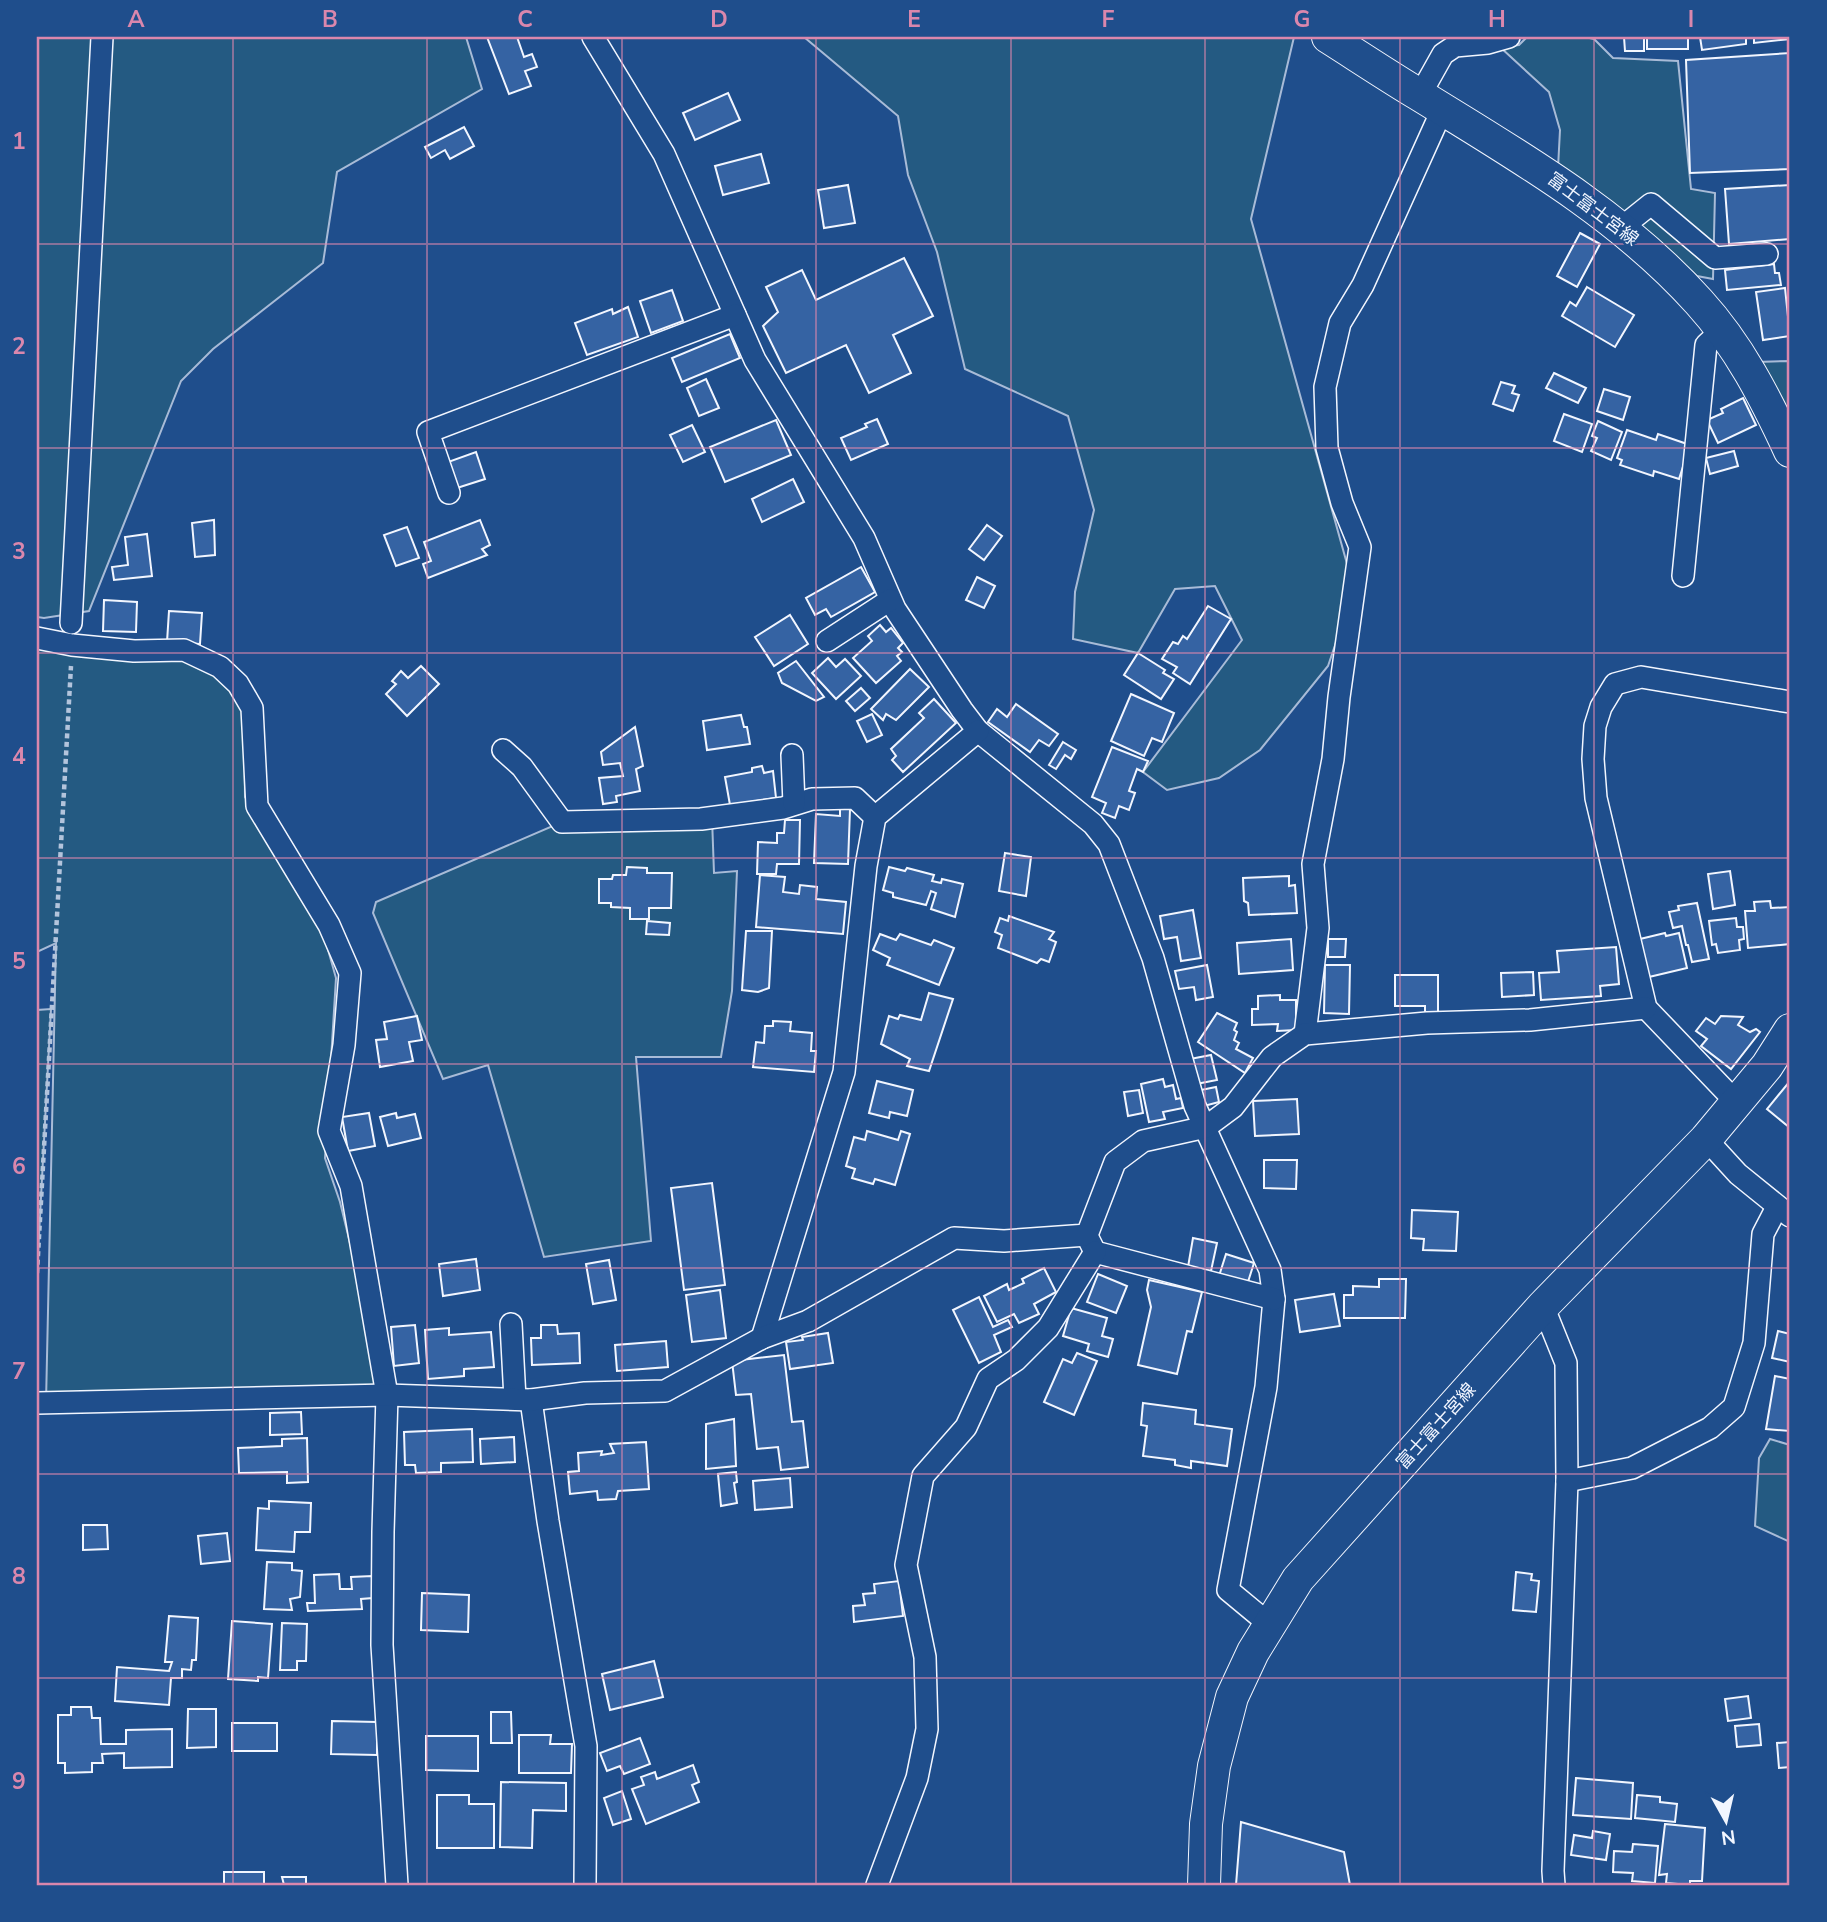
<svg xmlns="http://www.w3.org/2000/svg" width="1827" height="1922" font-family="'Nunito Sans','Noto Sans JP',sans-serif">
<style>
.green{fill:#245a82;stroke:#a8bbd7;stroke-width:2}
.building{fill:#3563a3;stroke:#f2f6ff;stroke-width:2}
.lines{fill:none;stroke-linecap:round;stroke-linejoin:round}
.street-casing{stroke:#f2f6ff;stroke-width:24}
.secondary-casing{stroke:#f2f6ff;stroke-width:34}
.path{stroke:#b3c4dc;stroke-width:4.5;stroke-dasharray:5 3.5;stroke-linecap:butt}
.street{stroke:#1f4e8c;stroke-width:21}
.secondary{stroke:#1f4e8c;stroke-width:32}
.grid{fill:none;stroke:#da87ad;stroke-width:2;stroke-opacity:0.55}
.labels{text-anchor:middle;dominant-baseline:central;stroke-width:5;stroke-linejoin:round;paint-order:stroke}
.street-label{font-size:18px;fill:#f2f6ff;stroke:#1f4e8c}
.neatline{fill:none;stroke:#da87ad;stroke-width:2.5}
.grid-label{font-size:23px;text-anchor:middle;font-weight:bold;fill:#da87ad}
</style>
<rect width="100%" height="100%" fill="#1f4e8c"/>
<g class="green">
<polygon points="37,37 466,37 482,89 337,172 323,263 213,349 181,381 89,611 44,618 37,617"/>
<polygon points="804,37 1294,37 1251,219 1354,589 1328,666 1260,750 1219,778 1167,790 1143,772 1242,640 1215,586 1175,589 1138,653 1073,639 1075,592 1094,510 1068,416 965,369 937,252 908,175 898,116"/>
<polygon points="1527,37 1585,37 1594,39 1613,58 1678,61 1691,189 1715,193 1713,279 1697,276 1558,168 1560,130 1549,92 1500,47 1519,45"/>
<polygon points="1790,361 1790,434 1757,362"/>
<polygon points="37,640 197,656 244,705 245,797 280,857 314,900 336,978 325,1158 340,1202 387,1395 46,1403 56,943 37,952"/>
<polygon points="712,818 714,873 737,871 732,991 721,1057 636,1057 651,1241 544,1257 488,1065 443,1079 373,913 376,902 562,822"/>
<polygon points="51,1009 37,1273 37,1010"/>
<polygon points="1770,1439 1790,1445 1790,1542 1755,1526 1759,1458"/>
</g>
<g class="building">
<polygon points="487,37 517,37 524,57 532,54 537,67 525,71 531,86 509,94"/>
<polygon points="1624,37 1644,37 1644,51 1625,51"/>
<rect x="1647" y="37" width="41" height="12"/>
<polygon points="1700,37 1746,37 1746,44 1702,50"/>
<polygon points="1754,37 1790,37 1790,39 1754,43"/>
<polygon points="1790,53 1790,169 1690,173 1686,60"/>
<polygon points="728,93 740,120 695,140 683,113"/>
<polygon points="464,127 474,146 450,159 445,150 431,158 425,147"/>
<polygon points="761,154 769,183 723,195 715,166"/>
<polygon points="848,185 855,223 824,228 818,190"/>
<polygon points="1790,185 1790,239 1729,244 1725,189"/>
<polygon points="1580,233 1600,244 1577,287 1557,276"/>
<polygon points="904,258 933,316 893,335 911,373 869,393 846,345 786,373 763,326 778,312 766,287 802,270 816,300"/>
<polygon points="1774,264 1775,273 1779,273 1781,285 1727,290 1725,270"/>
<polygon points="1587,287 1634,315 1615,347 1562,316 1570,302 1576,306"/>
<polygon points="1785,288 1790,336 1763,340 1756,292"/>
<polygon points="672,290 683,321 651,333 640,301"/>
<polygon points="628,307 638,337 587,355 575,323 612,309 613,314"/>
<polygon points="730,334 740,358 682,382 672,358"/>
<polygon points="1554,373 1586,388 1578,403 1546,388"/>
<polygon points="706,379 719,408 699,416 687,388"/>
<polygon points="1501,382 1515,386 1512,393 1519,395 1513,411 1493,404"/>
<polygon points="1604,389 1630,397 1623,420 1597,411"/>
<polygon points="1743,398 1756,425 1718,443 1707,420 1723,413 1721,409"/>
<polygon points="1564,414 1592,424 1582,452 1554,441"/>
<polygon points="877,419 888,444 851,460 841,438 867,427 865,424"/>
<polygon points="776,420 791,455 725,482 710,447"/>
<polygon points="1598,421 1622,432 1611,460 1591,451 1597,438 1592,436"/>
<polygon points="692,425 705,452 683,462 670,435"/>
<polygon points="1627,430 1656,440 1658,434 1690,445 1679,479 1654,471 1653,476 1620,465 1622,460 1617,458"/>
<polygon points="1734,451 1738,466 1710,474 1706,458"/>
<polygon points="476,452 485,479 457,488 448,462"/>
<polygon points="793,479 804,502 762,522 752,499"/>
<polygon points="214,520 215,555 195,557 192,523"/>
<polygon points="480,520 490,545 482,549 487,555 428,578 423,564 431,561 424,542"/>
<polygon points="987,525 1002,536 984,560 969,549"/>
<polygon points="407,527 419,558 396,566 384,535"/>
<polygon points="147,534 152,576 114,580 112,567 128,565 125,537"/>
<polygon points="861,567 875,592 831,617 826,609 815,615 806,598"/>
<polygon points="977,577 995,586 984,608 966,600"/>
<polygon points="104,600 137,602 136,632 103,631"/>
<polygon points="1208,606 1231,619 1190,684 1173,673 1177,667 1162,659 1173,642 1178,644 1183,636 1187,639"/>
<polygon points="169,611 202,613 200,644 167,642"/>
<polygon points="790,615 808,644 774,666 755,637"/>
<polygon points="880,625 886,632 891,628 903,643 898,648 902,652 897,656 901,661 876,683 853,658 872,641 868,636"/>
<polygon points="1138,653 1165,670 1163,673 1174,679 1161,699 1124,675"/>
<polygon points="828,658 836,667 845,659 861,676 836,699 812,673"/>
<polygon points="796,661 824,697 816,701 782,683 778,673"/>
<polygon points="421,666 439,684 407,716 386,694 396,684 392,681 401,671 408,678"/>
<polygon points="910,669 929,687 896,720 886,714 883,720 871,709"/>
<polygon points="861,688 870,698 855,711 846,701"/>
<polygon points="1131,694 1174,713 1162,742 1152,738 1144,756 1111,741"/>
<polygon points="934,699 956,723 903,772 892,760 896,756 891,749 924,718 919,713"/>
<polygon points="1016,704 1058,734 1049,746 1039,740 1030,752 988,722 997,709 1007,717"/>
<polygon points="872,714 882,735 867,742 857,721"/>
<polygon points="741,715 744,727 747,727 750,744 707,750 703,721"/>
<polygon points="635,727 643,766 636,769 640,791 616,796 617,802 603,804 599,778 623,776 620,763 603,765 601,752"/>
<polygon points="1063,742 1076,750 1071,759 1065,755 1056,769 1049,765"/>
<polygon points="1112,747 1148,761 1143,772 1137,769 1129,791 1135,793 1129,810 1119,806 1115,818 1102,813 1106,803 1092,797"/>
<polygon points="762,766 764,773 773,771 776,798 730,805 725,777 752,772 752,768"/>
<polygon points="840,809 850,809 848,864 814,863 816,814 840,816"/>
<polygon points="785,820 800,820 799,864 777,864 776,874 757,874 758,842 777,843 777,833 784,833"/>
<polygon points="1005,853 1031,857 1026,896 999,891"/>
<polygon points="627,867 647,868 647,873 672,873 671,908 649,908 649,919 630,919 630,908 611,907 611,903 599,903 599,879 612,879 613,875 626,875"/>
<polygon points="889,867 905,871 907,868 934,875 932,881 941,883 942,879 963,884 955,917 931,909 936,893 931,891 926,905 893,897 893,893 883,890"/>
<polygon points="1730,871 1735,905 1713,909 1708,874"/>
<polygon points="760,875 785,877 783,892 799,894 800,885 817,887 816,899 846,902 843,934 756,927"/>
<polygon points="1289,876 1289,886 1295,885 1297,913 1249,915 1248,903 1244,901 1243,878"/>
<polygon points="1770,901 1771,908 1790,907 1790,944 1748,948 1745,911 1755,911 1754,902"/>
<polygon points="1697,903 1709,959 1692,962 1688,945 1686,945 1682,926 1673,928 1669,912 1679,910 1678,906"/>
<polygon points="1193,910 1201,958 1181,961 1177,937 1164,939 1160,916"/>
<polygon points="1009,916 1054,932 1049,939 1056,942 1049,962 1041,959 1037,963 998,948 1002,935 995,932 1000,918 1008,921"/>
<polygon points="1736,918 1737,927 1743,927 1744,939 1739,940 1740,950 1718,953 1716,944 1712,945 1709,921"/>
<polygon points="647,921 670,923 669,935 646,934"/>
<polygon points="746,931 772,931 769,988 758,992 742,990"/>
<polygon points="1665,933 1666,936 1679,933 1687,968 1649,977 1640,939"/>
<polygon points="880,934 896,940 900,934 931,945 934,940 954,948 939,985 887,965 890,958 873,950"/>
<polygon points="1291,939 1293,970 1239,974 1237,943"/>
<polygon points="1328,939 1346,939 1345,957 1328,957"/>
<polygon points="1616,947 1619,984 1600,986 1601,996 1541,1000 1539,973 1559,972 1557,951"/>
<polygon points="1207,965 1213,997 1196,1000 1194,987 1179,989 1175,971"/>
<polygon points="1325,965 1350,965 1349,1014 1324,1013"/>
<polygon points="1533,972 1534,995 1502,997 1501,973"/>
<polygon points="1395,975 1438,975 1438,1012 1425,1012 1425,1006 1395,1006"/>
<polygon points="929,993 953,999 929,1071 907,1066 910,1059 881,1044 889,1016 898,1019 900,1015 921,1020"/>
<polygon points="1280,995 1280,1000 1296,1000 1296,1030 1277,1031 1278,1024 1252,1025 1252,1009 1258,1009 1258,996"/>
<polygon points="1217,1013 1237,1023 1234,1030 1237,1032 1234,1040 1239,1043 1236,1049 1253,1058 1245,1073 1198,1042"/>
<polygon points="417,1016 422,1040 409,1042 413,1061 380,1067 376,1040 387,1039 384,1022"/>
<polygon points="1721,1016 1743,1017 1738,1025 1750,1032 1756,1029 1760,1032 1731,1069 1701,1046 1707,1039 1696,1031 1706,1018 1715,1024"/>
<polygon points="773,1021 791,1022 790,1031 812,1033 811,1051 816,1051 814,1072 753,1067 756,1042 764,1043 765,1026 773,1026"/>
<polygon points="1211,1055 1217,1080 1196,1084 1190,1059"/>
<polygon points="1163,1079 1165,1087 1173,1085 1176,1099 1181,1098 1183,1108 1163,1112 1165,1119 1149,1122 1141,1084"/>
<polygon points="877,1081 913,1090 907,1116 890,1112 889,1118 869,1113"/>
<polygon points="1790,1081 1790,1128 1767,1109"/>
<polygon points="1216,1087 1219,1102 1204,1106 1201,1090"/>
<polygon points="1139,1090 1143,1113 1128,1116 1124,1092"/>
<polygon points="1297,1099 1299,1134 1255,1136 1253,1101"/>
<polygon points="369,1113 375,1146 348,1151 342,1117"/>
<polygon points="396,1113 397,1118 415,1114 421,1138 388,1146 380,1117"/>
<polygon points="867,1131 898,1140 901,1131 910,1134 895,1185 875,1179 873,1184 852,1178 855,1169 846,1166 854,1137 865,1140"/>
<polygon points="1264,1160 1297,1160 1296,1189 1264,1188"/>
<polygon points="712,1183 725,1285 684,1290 671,1188"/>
<polygon points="1412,1210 1458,1212 1456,1251 1423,1250 1424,1239 1411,1238"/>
<polygon points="1193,1238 1217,1243 1211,1271 1188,1267"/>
<polygon points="1226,1254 1254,1263 1247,1285 1219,1276"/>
<polygon points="476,1259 480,1290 443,1296 439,1264"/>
<polygon points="609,1260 616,1300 593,1304 586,1264"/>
<polygon points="1044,1268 1056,1292 1034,1304 1039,1314 1019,1323 1014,1314 997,1322 984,1296 1007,1284 1009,1290 1024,1283 1022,1279"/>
<polygon points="1098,1274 1127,1286 1116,1313 1087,1302"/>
<polygon points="1379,1279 1406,1279 1405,1318 1344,1318 1344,1295 1353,1295 1353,1286 1379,1287"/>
<polygon points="1149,1280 1202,1292 1192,1332 1187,1331 1177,1374 1138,1365 1151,1307 1147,1290"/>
<polygon points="720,1290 726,1338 692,1342 686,1295"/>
<polygon points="1334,1294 1340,1326 1300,1332 1295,1300"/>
<polygon points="979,1297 993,1327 1008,1320 1012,1327 994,1335 1001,1352 979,1363 953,1310"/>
<polygon points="1071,1308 1107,1318 1102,1336 1113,1339 1108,1357 1087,1351 1089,1344 1063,1336"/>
<polygon points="415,1325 419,1363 394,1366 391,1327"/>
<polygon points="541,1325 557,1325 558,1334 579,1333 580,1363 532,1365 531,1338 541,1338"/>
<polygon points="449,1328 449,1335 491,1332 494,1367 464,1369 464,1376 428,1379 425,1330"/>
<polygon points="1778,1331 1790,1334 1790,1362 1772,1358"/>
<polygon points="828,1333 833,1363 790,1369 786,1342 803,1340 802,1337"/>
<polygon points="666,1341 668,1367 617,1371 615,1345"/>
<polygon points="1077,1353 1097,1361 1074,1415 1044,1402 1063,1359 1072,1363"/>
<polygon points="784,1355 792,1422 803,1421 808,1467 781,1470 778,1447 757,1449 751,1394 736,1395 732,1361"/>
<polygon points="1775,1376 1790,1379 1790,1431 1766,1429"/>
<polygon points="1143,1403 1196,1410 1195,1424 1232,1429 1227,1466 1191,1461 1191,1468 1175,1465 1175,1460 1143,1456 1147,1426 1141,1425"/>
<polygon points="301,1412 302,1434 270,1435 270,1413"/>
<polygon points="734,1419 736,1466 706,1469 706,1424"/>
<polygon points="472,1429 473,1462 441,1463 441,1472 416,1473 415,1465 405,1465 404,1432"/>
<polygon points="514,1437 515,1462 481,1464 480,1439"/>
<polygon points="307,1438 308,1482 287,1483 287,1472 239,1473 238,1448 282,1446 282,1439"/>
<polygon points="646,1442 649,1489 618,1491 616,1499 598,1500 597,1491 570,1494 568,1472 579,1471 578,1453 602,1451 601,1455 614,1453 610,1444"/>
<polygon points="736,1472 737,1482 734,1483 737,1503 721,1506 718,1474"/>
<polygon points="790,1478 792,1507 755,1510 753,1481"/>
<polygon points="269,1501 311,1503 310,1532 295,1532 294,1552 256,1550 258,1508 269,1509"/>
<polygon points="83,1525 107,1525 108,1549 83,1550"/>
<polygon points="227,1533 230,1561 201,1564 198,1536"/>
<polygon points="267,1562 292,1563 292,1570 302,1571 300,1597 290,1599 292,1610 264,1609"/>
<polygon points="1516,1572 1532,1574 1531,1580 1539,1581 1536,1612 1513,1610"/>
<polygon points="339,1574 340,1589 352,1589 351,1577 372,1576 373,1598 361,1599 362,1609 308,1611 307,1603 315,1603 314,1575"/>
<polygon points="899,1581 903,1616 854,1622 853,1606 865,1605 863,1594 875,1593 874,1584"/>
<polygon points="422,1593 469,1595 468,1632 421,1630"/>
<polygon points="169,1616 198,1618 196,1660 192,1660 191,1670 182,1669 182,1678 171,1678 169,1705 115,1701 117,1667 169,1671 172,1662 165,1662"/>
<polygon points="232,1621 272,1624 268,1678 258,1677 258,1681 228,1679"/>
<polygon points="282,1623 307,1624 306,1661 297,1661 297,1670 280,1670"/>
<polygon points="654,1661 663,1697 610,1710 602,1674"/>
<polygon points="1748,1696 1751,1718 1728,1721 1725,1699"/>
<polygon points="71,1707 91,1707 92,1718 100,1718 101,1744 126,1744 126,1730 172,1729 172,1767 124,1768 124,1753 102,1754 103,1763 92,1763 92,1772 65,1773 65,1763 58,1763 58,1715 71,1715"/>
<polygon points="188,1709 216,1709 216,1747 187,1748"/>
<polygon points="491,1712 511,1712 512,1743 491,1743"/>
<polygon points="332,1721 377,1722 377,1755 331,1754"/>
<rect x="232" y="1723" width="45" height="28"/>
<polygon points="1759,1724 1761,1745 1737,1747 1735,1726"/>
<polygon points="519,1735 551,1735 550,1744 572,1744 571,1773 519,1773"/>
<polygon points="426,1736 478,1736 478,1771 426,1770"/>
<polygon points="640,1738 650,1764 624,1774 620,1766 607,1771 600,1753"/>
<polygon points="1790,1742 1790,1767 1779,1768 1777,1743"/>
<polygon points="693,1765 699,1782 692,1785 699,1802 646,1824 632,1789 644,1785 641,1777 655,1772 657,1779"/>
<polygon points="1576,1778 1633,1783 1631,1819 1573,1815"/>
<polygon points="501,1782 566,1783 566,1811 533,1810 532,1848 500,1847"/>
<polygon points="622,1791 631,1819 613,1825 604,1798"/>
<polygon points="437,1795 469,1795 469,1804 494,1804 494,1848 437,1848"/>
<polygon points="1637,1795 1660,1797 1660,1802 1677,1804 1675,1822 1635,1818"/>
<polygon points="1241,1822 1344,1852 1350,1885 1236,1885"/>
<polygon points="1665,1824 1705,1828 1702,1881 1690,1881 1690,1885 1666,1883 1667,1874 1659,1875"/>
<polygon points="1593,1831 1610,1834 1606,1860 1571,1855 1574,1835 1592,1838"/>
<polygon points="1633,1844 1658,1846 1655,1883 1632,1881 1633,1873 1613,1872 1614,1851 1632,1852"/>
<rect x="224" y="1872" width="40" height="13"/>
<polygon points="282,1877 306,1877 306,1885 284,1885"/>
</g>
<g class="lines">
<g class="street-casing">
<g id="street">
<polyline points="593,37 664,154 755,360 864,538 895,609 962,710 978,731 1093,824 1109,844 1153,958 1195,1106 1270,1270 1274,1299 1266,1387 1228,1590 1269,1624"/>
<polyline points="1420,95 1443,54 1455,46 1488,43 1509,37"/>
<polyline points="1621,228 1651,204 1715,258 1767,254"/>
<polyline points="449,493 428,432 735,315"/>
<polyline points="1683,576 1706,345 1722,330"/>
<polyline points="71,623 102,37"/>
<polyline points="37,638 72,645 134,651 184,650 220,667 238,684 252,708 257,806 329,925 350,973 344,1045 329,1131 351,1186 387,1395 383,1532 382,1645 397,1885"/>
<polyline points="827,641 890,600"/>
<polyline points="503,750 522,767 562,822 701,819 783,808 812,799 855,798 875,817"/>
<polyline points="792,755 794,804"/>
<polyline points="1305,1034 1318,928 1313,864 1333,759 1339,697 1360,547 1342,503 1327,448 1325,387 1340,323 1363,285 1443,108"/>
<polyline points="1736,1102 1646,1008 1596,798 1593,759 1595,726 1601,707 1615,684 1641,677 1790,702"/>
<polyline points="1706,1139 1738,1174 1790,1216"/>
<polyline points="1089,1240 1095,1252 1274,1299"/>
<polyline points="1543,1306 1566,1363 1567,1481 1553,1871 1554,1885"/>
<polyline points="511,1324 515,1399"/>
<polyline points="762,1338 844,1072 866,866 875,817 978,731"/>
<polyline points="531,1400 548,1521 586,1746 585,1885"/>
<polyline points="37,1403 387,1395 531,1400 585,1393 665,1391 762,1338 808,1321 954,1238 1004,1241 1087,1235 1115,1162 1143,1141 1206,1127 1233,1107 1272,1057 1305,1034 1427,1023 1530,1020 1646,1008"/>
<polyline points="1567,1481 1632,1468 1710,1428 1734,1407 1754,1343 1763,1234 1777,1207"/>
<polyline points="877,1885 917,1778 927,1729 925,1657 906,1565 923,1476 966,1427 988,1379 1016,1360 1048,1328 1095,1252"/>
</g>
</g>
<g class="secondary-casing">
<g id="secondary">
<path d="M1328,37C1358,56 1388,76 1418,94C1517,155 1620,214 1699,302C1739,346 1765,397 1790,451"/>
<polyline points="1204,1885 1206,1824 1214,1766 1232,1697 1253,1652 1298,1579 1543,1306 1706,1139 1767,1066 1790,1030"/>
</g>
</g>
<polyline class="path" points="37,1273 71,666"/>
<use href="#street" class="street"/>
<use href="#secondary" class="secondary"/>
</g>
<path class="grid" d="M233,37V1885M427,37V1885M622,37V1885M816,37V1885M1011,37V1885M1205,37V1885M1400,37V1885M1594,37V1885M37,244H1790M37,448H1790M37,653H1790M37,858H1790M37,1064H1790M37,1268H1790M37,1474H1790M37,1678H1790"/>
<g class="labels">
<g class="street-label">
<text transform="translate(1593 209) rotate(37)">富士富士宮線</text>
<text transform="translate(1436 1426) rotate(-48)">富士富士宮線</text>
</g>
</g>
<rect width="1827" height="1922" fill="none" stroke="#1f4e8c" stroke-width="77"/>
<g transform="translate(1726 1821) rotate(172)" stroke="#1f4e8c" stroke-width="5" paint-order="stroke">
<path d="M0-5L12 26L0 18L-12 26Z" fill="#f2f6ff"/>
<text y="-10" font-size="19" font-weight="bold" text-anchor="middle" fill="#f2f6ff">N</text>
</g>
<rect x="38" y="38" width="1750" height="1846" class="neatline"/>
<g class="grid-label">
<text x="136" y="27">A</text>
<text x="330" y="27">B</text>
<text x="525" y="27">C</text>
<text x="719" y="27">D</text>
<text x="914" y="27">E</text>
<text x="1108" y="27">F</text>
<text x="1302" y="27">G</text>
<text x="1497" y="27">H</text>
<text x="1691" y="27">I</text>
<text x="19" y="149">1</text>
<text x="19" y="354">2</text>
<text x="19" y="559">3</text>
<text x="19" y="764">4</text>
<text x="19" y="969">5</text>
<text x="19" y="1174">6</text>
<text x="19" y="1379">7</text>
<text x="19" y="1584">8</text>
<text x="19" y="1789">9</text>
</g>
</svg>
